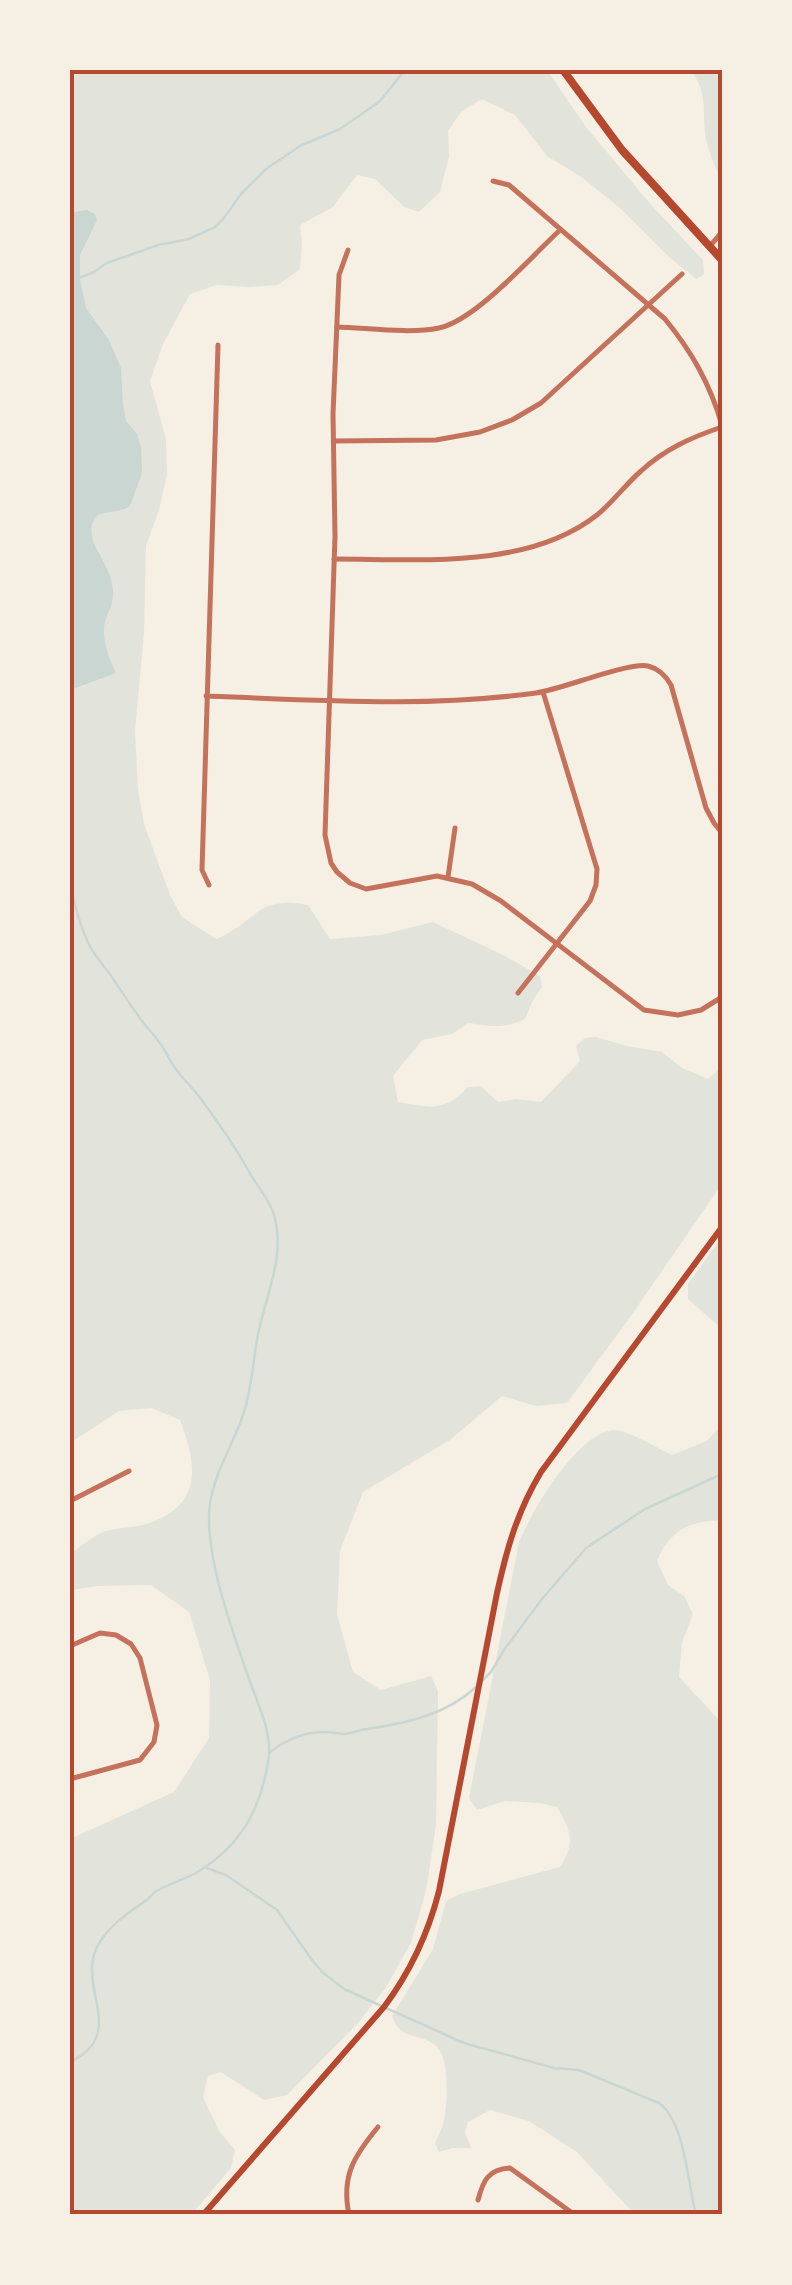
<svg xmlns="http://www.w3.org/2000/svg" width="792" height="2285" font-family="Roboto,sans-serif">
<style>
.green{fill:#e2e4dc}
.water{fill:#c9d6d2}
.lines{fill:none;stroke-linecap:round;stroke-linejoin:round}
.stream{stroke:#c9d6d2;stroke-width:2.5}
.minor{stroke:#c5725c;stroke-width:5}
.secondary{stroke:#b5482f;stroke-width:6}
.primary{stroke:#b5482f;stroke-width:8}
.neatline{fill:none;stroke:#b5482f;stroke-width:4}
</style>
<rect width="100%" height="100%" fill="#f6efe4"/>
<g class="green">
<path d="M70,70H547L586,127L653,207L703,260L704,274L696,279L669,257L620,208L580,176L547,156L515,115L482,99L461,112L448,131L449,157L440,192L419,212L404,207L375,179L357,175L333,207L300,225L302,243L300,269L278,285L249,287L217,285L190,294L163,344L150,381L166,439L167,475L159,510L146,546L144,633L135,731L138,789L144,824L170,895L182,917L216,939C257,922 256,895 308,905L330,939L381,935L433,922L503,955L540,976L542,987L533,1000L525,1019C505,1029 489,1026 468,1023L452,1034L422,1040L393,1076L398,1102C430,1107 444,1113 468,1087L481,1086L498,1102L515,1099L541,1102L580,1061L576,1046L585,1038L596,1037L627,1046L662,1052L682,1068L708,1079L722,1067V1184L628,1320L567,1403L536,1406L502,1396L450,1440L363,1492L340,1551L337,1614L353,1672L381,1690L431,1676L438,1691L436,1825L426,1891L411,1943L385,1989L358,2023L287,2095L264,2100L221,2072L208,2076L203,2097L219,2131L235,2150L231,2168L191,2215H70V1839L174,1792L209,1738L210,1680L189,1612L151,1585L97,1586L72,1590L70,1588V1554C80,1547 92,1537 103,1532C118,1527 135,1528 150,1523C203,1503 197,1465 180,1420L151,1408L119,1411L70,1443Z"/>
<path d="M690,70H719L722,75V183C717,170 710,156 707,143C700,117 711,94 690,70Z"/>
<polygon points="722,1237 722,1329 688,1299 688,1284"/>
<path d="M722,1425V1521C691,1519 668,1532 657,1561L668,1585L684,1596L693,1614L682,1643L679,1677L722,1723V2215H635L577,2152L529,2121L490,2110L468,2122L465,2132L471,2148H452L439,2152L435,2143C438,2136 442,2128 444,2121C447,2103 451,2057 435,2045C418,2032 401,2042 392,2016L433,1949L446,1901L460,1894L560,1867C576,1841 571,1832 557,1807L540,1803L505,1801L477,1810L469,1798L519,1542C532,1512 577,1432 614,1430C629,1430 656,1448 672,1455L707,1441Z"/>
</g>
<path class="water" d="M87,210L95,214L97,220L80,255V280L86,308L109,340L121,368L123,405L126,421L137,434L141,447L142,473L130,506C119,514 100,510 95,518C87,530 94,545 100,555C109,572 117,587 111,606C108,614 104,621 104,629C103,644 110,660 116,673L70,690V213Z"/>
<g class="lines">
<g class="stream">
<polyline points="79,278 94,272 107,263 158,245 189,239 215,227 224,218 241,194 266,169 300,146 340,129 379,102 405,70"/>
<path d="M70,883C75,905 80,928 91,948C97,959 106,968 113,979C123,993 132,1008 143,1022C149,1030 156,1037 162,1046C166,1052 169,1059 173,1065C180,1076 190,1085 197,1094C216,1119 233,1143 248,1170C256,1185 269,1198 274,1215C286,1255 266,1295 258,1334C253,1361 252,1389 243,1415C232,1448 210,1479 209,1515C208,1564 232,1630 248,1676C257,1704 274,1733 268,1763C259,1813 240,1846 196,1873C183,1880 168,1884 155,1892C151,1895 148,1899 144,1902C127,1914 111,1924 100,1942C72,1983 131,2033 70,2062"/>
<polyline points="482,1681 491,1672 504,1650 542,1599 586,1548 645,1509 722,1474"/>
<path d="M270,1752C287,1739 306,1731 328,1732C335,1732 337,1734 344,1734C352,1733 359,1730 367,1729C407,1723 446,1715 476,1687"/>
<path d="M204,1867L226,1875L277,1910L312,1960L323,1973L346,1990L464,2043L554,2068L579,2070L659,2103C685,2121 688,2185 696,2215"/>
</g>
<g class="minor">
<path d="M493,181L509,185L665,319C692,352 710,384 722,425"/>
<polyline points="710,246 722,232"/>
<polyline points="348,250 339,275 333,414 335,536 325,835 331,863 337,872 350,883 366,889 437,876 472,884 501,901 644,1010 678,1015 701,1010 722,997"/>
<path d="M337,327C368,328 409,334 439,328C476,320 531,257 560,230"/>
<polyline points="334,441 436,440 480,432 512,420 541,403 682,274"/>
<path d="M334,559C418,559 527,570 597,515C613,502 625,485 641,471C665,449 692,437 722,427"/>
<path d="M206,696C316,700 427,708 536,693C563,689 628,662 648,666C660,669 666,676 671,685L706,808L714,823L722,833"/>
<polyline points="448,877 455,828"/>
<polyline points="209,885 202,870 218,345"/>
<polyline points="518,993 590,901 596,885 597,869 543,692"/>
<polyline points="70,1501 129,1471"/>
<polyline points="70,1646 100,1633 116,1635 131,1644 140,1658 157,1725 154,1742 140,1760 70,1779"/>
<path d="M478,2200C483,2181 488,2169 510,2168L575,2215"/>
<path d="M349,2215C341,2176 354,2156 378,2127"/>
</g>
<path class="secondary" d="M203,2215L384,2007C411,1971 428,1934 439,1891L497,1593C507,1548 517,1512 541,1472L722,1227"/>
<polyline class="primary" points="563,70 622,150 722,260"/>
</g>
<rect width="792" height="2285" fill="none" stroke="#f6efe4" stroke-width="145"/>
<rect x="72" y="72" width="648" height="2140" class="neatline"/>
</svg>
